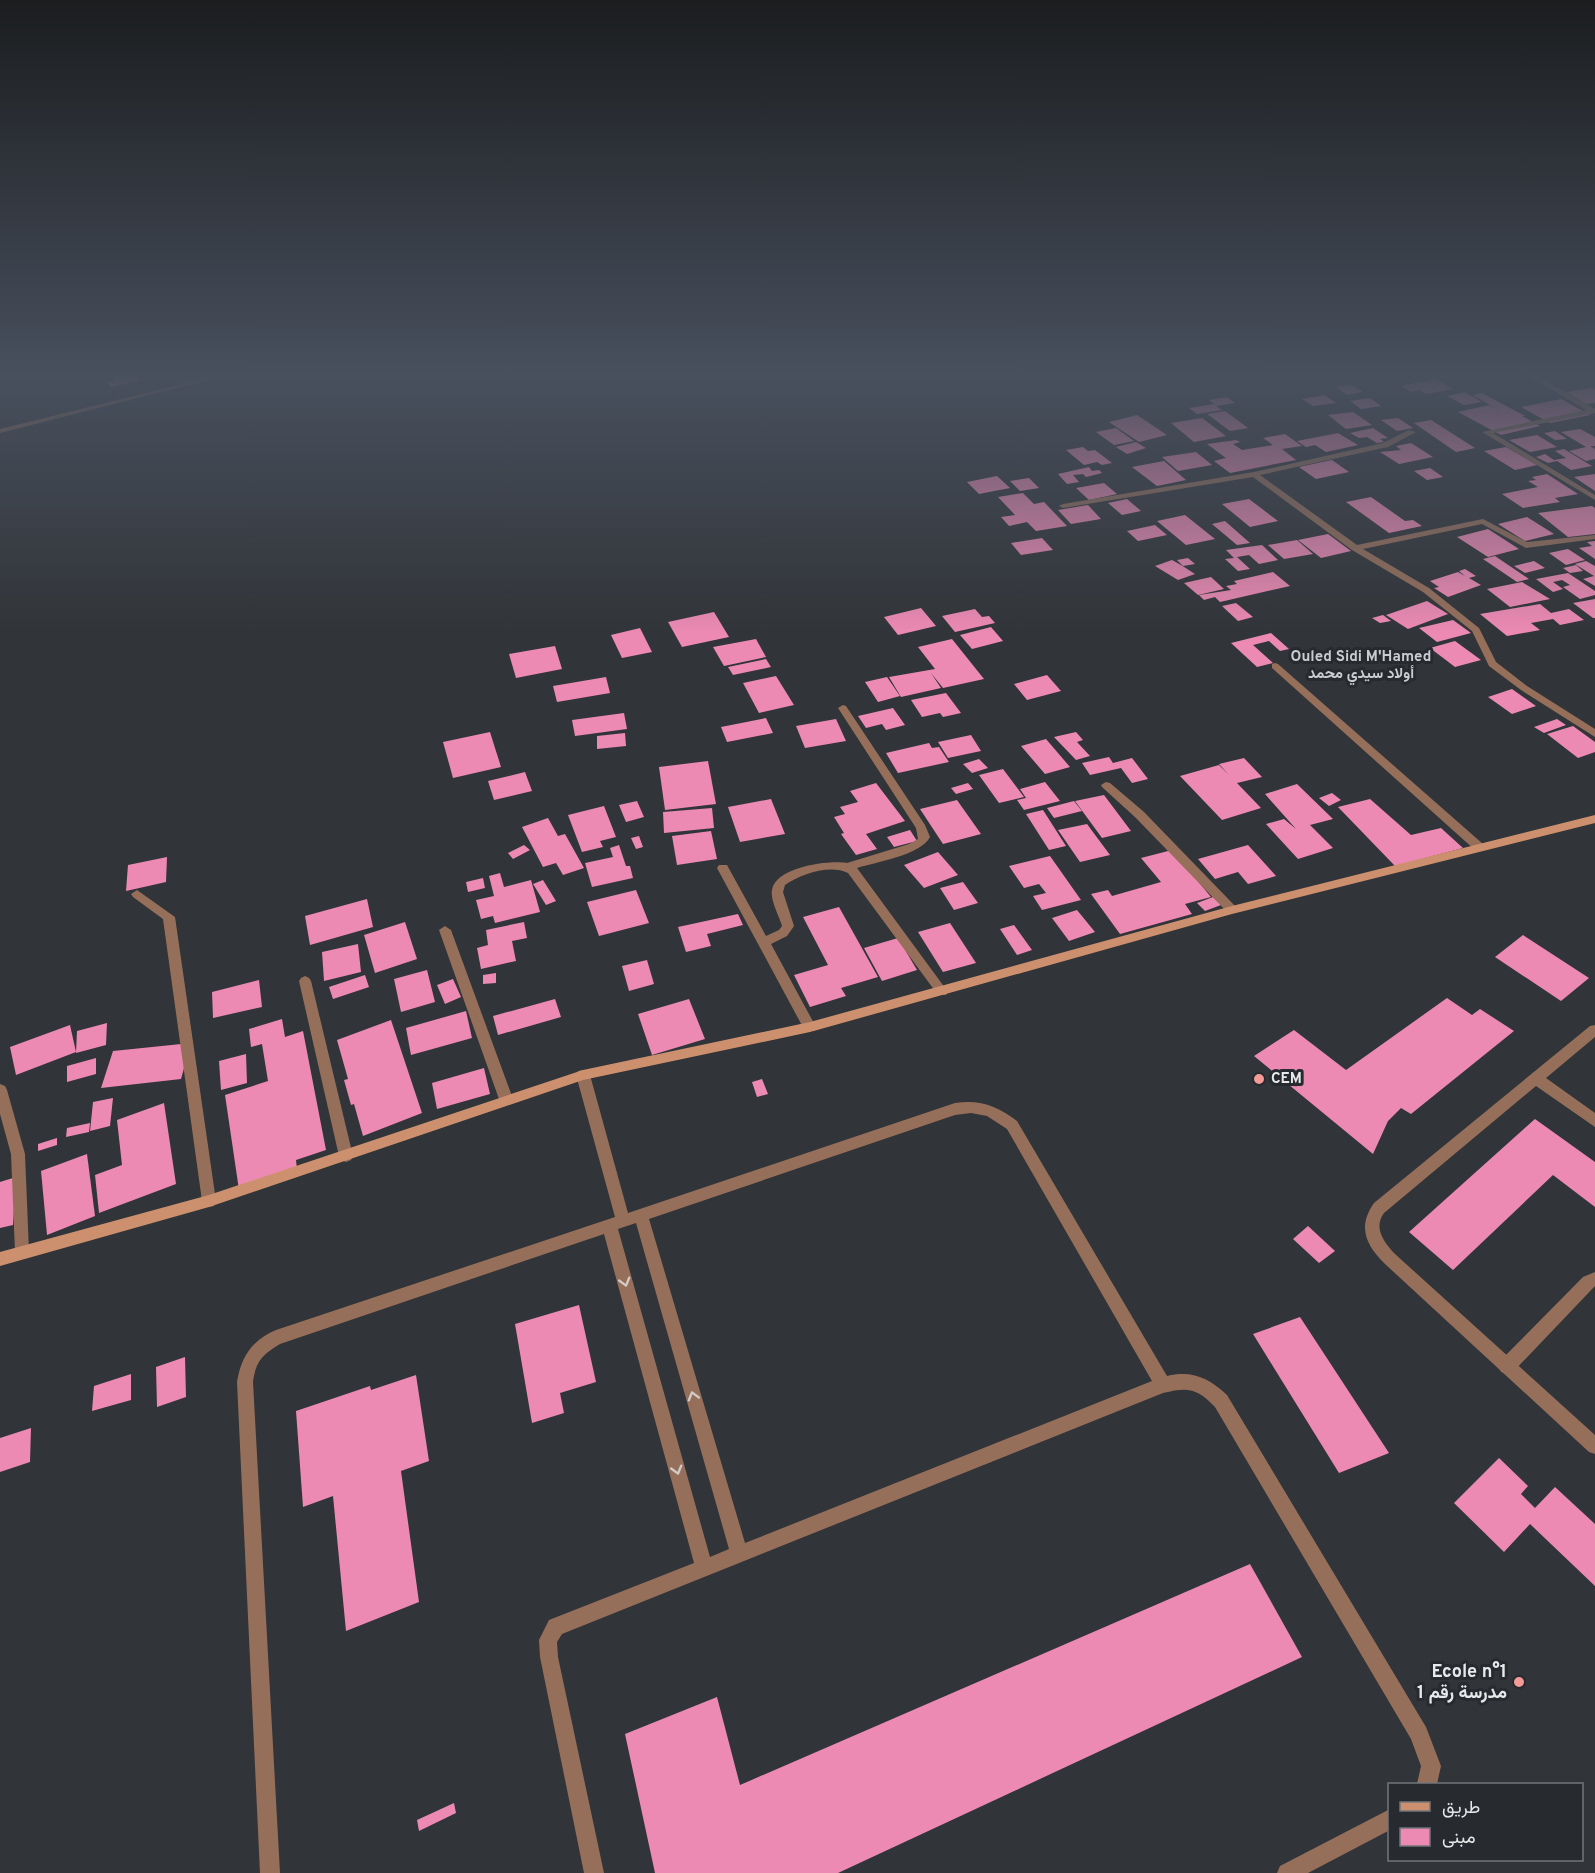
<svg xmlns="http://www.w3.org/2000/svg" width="1595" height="1873" font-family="Overpass,Vazirmatn,sans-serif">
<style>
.building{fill:#ed8ab4}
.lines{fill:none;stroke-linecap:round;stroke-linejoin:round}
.lane{fill:#966f5b;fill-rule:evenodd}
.street{fill:#966f5b;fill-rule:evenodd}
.secondary{fill:#cd906f;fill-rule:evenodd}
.oneway{stroke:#d2cac6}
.poi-dot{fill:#f59b97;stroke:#272a2e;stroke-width:2}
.labels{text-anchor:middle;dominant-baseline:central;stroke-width:6;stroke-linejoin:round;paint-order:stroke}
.far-quarter-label{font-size:15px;font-weight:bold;fill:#c9cdd2;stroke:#272a2e}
.poi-label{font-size:15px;font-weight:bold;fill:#e6e8ea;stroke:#272a2e;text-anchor:start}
.near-poi-label{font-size:18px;font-weight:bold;fill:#e6e8ea;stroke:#272a2e;text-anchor:end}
</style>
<rect width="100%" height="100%" fill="#313438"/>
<g class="building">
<polygon points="110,373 134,373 140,380 111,387 107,382 115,380"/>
<polygon points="1436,379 1453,389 1426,394 1419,390 1411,392 1401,386"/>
<polygon points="1352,385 1363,392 1347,395 1336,387"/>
<polygon points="1592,388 1595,390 1595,403 1587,404 1566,392"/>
<polygon points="1465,392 1482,402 1464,405 1447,396"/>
<polygon points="1482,393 1525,416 1522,416 1540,426 1501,435 1458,412 1489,405 1500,411 1473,395"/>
<polygon points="1325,395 1336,403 1313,406 1302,399"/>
<polygon points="1227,397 1235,403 1216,406 1222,410 1197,414 1189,408 1214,404 1209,400"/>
<polygon points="1370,398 1381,406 1361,409 1350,401"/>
<polygon points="1561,399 1590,415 1550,423 1521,407"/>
<polygon points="1225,411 1248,428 1230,431 1207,414"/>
<polygon points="1353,412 1372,425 1346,429 1328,415"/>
<polygon points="1137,415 1167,435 1139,442 1109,422"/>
<polygon points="1202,418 1226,436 1194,442 1171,423"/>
<polygon points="1398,418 1413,428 1397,431 1381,420"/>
<polygon points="1431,420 1475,448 1456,452 1414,423"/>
<polygon points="1116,428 1134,441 1114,445 1096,432"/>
<polygon points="1373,428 1388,438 1380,439 1384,442 1377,443 1367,437 1359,438 1350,433"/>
<polygon points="1580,429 1595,437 1595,446 1590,446 1595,449 1595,459 1586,461 1569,451 1586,447 1561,432"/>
<polygon points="1555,431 1567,439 1555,440 1544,433"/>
<polygon points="1338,433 1358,445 1326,452 1315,445 1306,447 1297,441"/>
<polygon points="1285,434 1302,446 1282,449 1296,460 1230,473 1214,461 1226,458 1207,444 1236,440 1240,442 1233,444 1242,450 1273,445 1263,438"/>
<polygon points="1537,435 1557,447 1530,452 1509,440"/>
<polygon points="1136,442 1146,448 1127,454 1116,447"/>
<polygon points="1411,443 1433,457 1399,464 1380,452 1401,450 1396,446"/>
<polygon points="1083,447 1088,451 1095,450 1112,463 1102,465 1097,462 1084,465 1066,450"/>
<polygon points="1506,447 1537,465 1515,470 1484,451"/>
<polygon points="1564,449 1592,466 1571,470 1557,461 1548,463 1536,457 1545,454 1554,460 1566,458 1555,451"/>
<polygon points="1196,452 1212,465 1178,471 1162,457"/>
<polygon points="1332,460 1349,472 1316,479 1299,467"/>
<polygon points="1164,461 1186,480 1157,486 1132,467"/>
<polygon points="1089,467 1092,471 1099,470 1102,473 1086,477 1083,474 1073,475 1079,482 1067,484 1058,474"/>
<polygon points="1430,468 1443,477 1427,480 1414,471"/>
<polygon points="1547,474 1578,494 1555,498 1560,502 1523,508 1502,494 1538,487 1528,481 1536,480 1532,477"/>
<polygon points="1595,474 1595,491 1574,477"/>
<polygon points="997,476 1010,488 979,494 967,482"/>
<polygon points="1029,478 1039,488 1020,491 1010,481"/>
<polygon points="1104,483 1117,494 1089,500 1076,488"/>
<polygon points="1023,493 1034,504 1044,502 1067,526 1036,531 1027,522 1009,526 1001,517 1015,515 998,497"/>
<polygon points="1371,497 1405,521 1413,520 1422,526 1389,533 1346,502"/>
<polygon points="1127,499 1141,511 1122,515 1108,503"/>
<polygon points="1249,499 1278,521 1250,527 1222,504"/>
<polygon points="1088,505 1101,519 1071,524 1058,510"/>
<polygon points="1592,506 1595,508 1595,534 1568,537 1538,513"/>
<polygon points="1185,515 1215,539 1186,545 1157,521"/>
<polygon points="1527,517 1554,534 1525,541 1498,524"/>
<polygon points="1225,521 1250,543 1237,545 1212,524"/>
<polygon points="1155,525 1167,535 1138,541 1127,531"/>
<polygon points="1488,529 1519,549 1488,557 1457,537"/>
<polygon points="1328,534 1351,551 1321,558 1298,540"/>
<polygon points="1042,538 1053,550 1021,555 1011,543"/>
<polygon points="1297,540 1313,554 1284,559 1268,545"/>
<polygon points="1595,541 1595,559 1579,548 1592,546 1587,542"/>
<polygon points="1262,545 1278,560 1259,564 1249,555 1237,557 1250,569 1238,571 1225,559 1234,558 1226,550"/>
<polygon points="1568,549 1585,560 1566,565 1549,553"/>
<polygon points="1495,556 1529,579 1517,582 1483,559"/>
<polygon points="1188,558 1195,564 1183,566 1177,560"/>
<polygon points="1172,560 1181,565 1195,574 1178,580 1155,566"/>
<polygon points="1534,561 1545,568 1525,573 1514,566"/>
<polygon points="1586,561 1595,566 1595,586 1583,579 1594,576 1575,564"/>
<polygon points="1576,565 1583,571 1570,573 1563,568"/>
<polygon points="1465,569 1476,576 1469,578 1481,585 1448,597 1434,588 1439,587 1430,581 1458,572 1465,576 1459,571"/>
<polygon points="1273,572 1290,586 1220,602 1215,597 1204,600 1199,595 1231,590 1226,586 1237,584 1234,581"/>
<polygon points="1568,573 1595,591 1595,595 1580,599 1563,587 1570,585 1562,580 1553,582 1563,589 1553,592 1536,579"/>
<polygon points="1211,577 1224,589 1198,595 1184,583"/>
<polygon points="1522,582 1550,599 1510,607 1487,589"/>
<polygon points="1595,599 1595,618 1593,618 1573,603"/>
<polygon points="1427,601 1448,614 1408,629 1386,615"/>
<polygon points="1236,603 1253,617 1238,621 1222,606"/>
<polygon points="1540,604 1551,613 1569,609 1584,620 1560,625 1553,619 1531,623 1540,630 1507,636 1480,614"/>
<polygon points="921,608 936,626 898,635 884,617"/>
<polygon points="975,609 982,617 989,616 995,623 955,632 942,616"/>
<polygon points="714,612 729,637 682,647 668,622"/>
<polygon points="1383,615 1391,621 1380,623 1372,618"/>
<polygon points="1453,620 1471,633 1437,642 1419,628"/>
<polygon points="991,627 1003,641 972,649 960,635"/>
<polygon points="640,628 652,652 622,658 611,635"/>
<polygon points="1271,633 1289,649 1280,651 1269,641 1253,645 1273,663 1257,667 1231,643"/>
<polygon points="756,639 766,657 724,666 713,647"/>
<polygon points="952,639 984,679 943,688 931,673 941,688 901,697 889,677 935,669 918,647"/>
<polygon points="1455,641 1481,660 1455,667 1430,648"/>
<polygon points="555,646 562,669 516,678 509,654"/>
<polygon points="766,659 771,667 733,675 728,667"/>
<polygon points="1047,675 1061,691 1027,700 1014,684"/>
<polygon points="776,676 794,705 759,713 743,683"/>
<polygon points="606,677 610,693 557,702 553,686"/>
<polygon points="887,677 900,696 878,702 865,682"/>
<polygon points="1512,689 1536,706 1512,714 1488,697"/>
<polygon points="946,693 961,713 943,717 940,713 922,717 911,700"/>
<polygon points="893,708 905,725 886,730 882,724 866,728 858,716"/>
<polygon points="624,713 627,729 575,736 572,720"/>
<polygon points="766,718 773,733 727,742 721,727"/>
<polygon points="836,719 846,741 805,748 796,726"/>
<polygon points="1557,719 1566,725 1544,733 1534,727"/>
<polygon points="1573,726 1595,742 1595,752 1578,758 1547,734"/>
<polygon points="490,732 501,767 453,778 443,742"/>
<polygon points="1076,732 1083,740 1077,742 1090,756 1076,760 1054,737"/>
<polygon points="625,733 626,746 597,749 597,736"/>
<polygon points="971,735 981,751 948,758 938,742"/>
<polygon points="1046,739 1070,767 1045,774 1021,746"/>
<polygon points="929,743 932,748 939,747 949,762 898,773 886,753"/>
<polygon points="1109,757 1113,763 1132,758 1148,779 1132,783 1121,768 1090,775 1082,763"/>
<polygon points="1244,758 1262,777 1237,783 1261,808 1222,820 1180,776 1219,765 1228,774 1219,764"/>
<polygon points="979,759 988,768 972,773 963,764"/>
<polygon points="708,761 716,804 665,810 659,767"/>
<polygon points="1003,769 1024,797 999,803 979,775"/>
<polygon points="525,772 532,791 494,800 488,781"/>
<polygon points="1045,782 1060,801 1024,810 1017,800 1026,798 1020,789"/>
<polygon points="876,783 905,821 866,834 877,849 856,855 841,834 844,833 834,817 845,814 840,807 858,802 850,791"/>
<polygon points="968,783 973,789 956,794 951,788"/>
<polygon points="1297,784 1333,819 1310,825 1333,848 1298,859 1266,824 1284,819 1296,829 1265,794"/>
<polygon points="1332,793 1341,800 1329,806 1319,798"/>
<polygon points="1104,795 1131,831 1102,838 1075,801"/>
<polygon points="771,799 785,834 740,842 728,807"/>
<polygon points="1370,799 1411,835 1441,828 1463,848 1395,866 1338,807"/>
<polygon points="957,800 981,834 943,844 920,809"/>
<polygon points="637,801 644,817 626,822 619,805"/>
<polygon points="1074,801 1082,811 1054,818 1047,808"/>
<polygon points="604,806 616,837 600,841 603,847 582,852 568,815"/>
<polygon points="712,808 714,828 664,833 663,812"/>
<polygon points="1043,810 1066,846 1049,850 1026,814"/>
<polygon points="548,818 558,836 565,834 584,868 563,875 556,863 543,867 522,827"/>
<polygon points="1087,824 1110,855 1080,862 1058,830"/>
<polygon points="910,830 917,841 894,847 887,837"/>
<polygon points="711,831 717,859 677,865 672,836"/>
<polygon points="639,836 643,847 636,849 631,838"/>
<polygon points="524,845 530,850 513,859 508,853"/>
<polygon points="619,845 626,866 630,866 633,878 592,887 585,863 613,857 610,848"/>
<polygon points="1248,845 1276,876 1248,884 1238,872 1215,879 1198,859"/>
<polygon points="1172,850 1211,897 1185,904 1192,914 1120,934 1091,894 1108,890 1112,896 1161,882 1141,858"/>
<polygon points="938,852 958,875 924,888 904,865"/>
<polygon points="1050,856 1081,900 1042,910 1033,896 1046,893 1039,884 1024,888 1009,866"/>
<polygon points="167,857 166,882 126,891 128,865"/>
<polygon points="500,873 504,887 531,880 540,912 495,923 493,916 481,919 476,900 494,896 489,876"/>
<polygon points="483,878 485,888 468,892 466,882"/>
<polygon points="543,880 556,901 546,905 533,884"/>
<polygon points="963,882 978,903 954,910 940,888"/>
<polygon points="636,890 649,923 599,936 587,902"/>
<polygon points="1213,897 1221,905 1205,911 1197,903"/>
<polygon points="367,899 373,927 310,945 305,916"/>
<polygon points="839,907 878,977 841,988 846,996 810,1007 794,975 828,965 803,917"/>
<polygon points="1077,910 1095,932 1069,941 1052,918"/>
<polygon points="738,914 743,925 707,934 711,946 686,952 678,927"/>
<polygon points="405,922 417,959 375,973 364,935"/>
<polygon points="524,922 527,938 512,941 516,961 481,969 477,948 488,945 486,930"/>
<polygon points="950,923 976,963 943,972 918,932"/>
<polygon points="1014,925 1032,950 1017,955 1000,929"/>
<polygon points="1523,935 1589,978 1561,1001 1495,957"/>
<polygon points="898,938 917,970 882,981 864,948"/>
<polygon points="358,944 361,972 324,981 322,952"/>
<polygon points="647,960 654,984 629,991 622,966"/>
<polygon points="427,970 435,1002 401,1012 394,979"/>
<polygon points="496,973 496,983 483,984 483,975"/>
<polygon points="365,975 369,987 333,999 329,987"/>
<polygon points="453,979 461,997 445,1004 437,985"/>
<polygon points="259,980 262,1007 213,1018 212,992"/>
<polygon points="1447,998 1472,1015 1480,1009 1514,1031 1411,1114 1401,1108 1388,1121 1373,1154 1254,1056 1294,1030 1346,1070"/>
<polygon points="555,999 561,1017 498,1035 493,1016"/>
<polygon points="689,999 705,1039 652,1055 638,1014"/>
<polygon points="466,1011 472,1038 411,1055 406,1028"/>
<polygon points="282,1019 285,1037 303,1031 326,1150 296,1160 297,1169 239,1190 225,1095 268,1081 262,1044 251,1047 249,1029"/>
<polygon points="391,1020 422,1113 363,1136 354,1104 351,1105 344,1080 348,1079 337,1040"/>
<polygon points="107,1023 106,1045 76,1053 77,1031"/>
<polygon points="70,1025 76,1052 16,1075 10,1047"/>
<polygon points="191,1043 181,1079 101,1088 113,1051"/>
<polygon points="246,1054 247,1083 221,1090 219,1061"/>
<polygon points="96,1058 96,1074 67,1082 67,1066"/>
<polygon points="484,1068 490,1094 437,1109 432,1083"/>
<polygon points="762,1079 768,1094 757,1097 752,1082"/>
<polygon points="113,1098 110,1126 90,1131 93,1102"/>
<polygon points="164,1103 176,1184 99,1213 95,1175 122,1165 117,1120"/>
<polygon points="1535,1119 1595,1162 1595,1207 1553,1175 1453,1270 1409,1232"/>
<polygon points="90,1123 89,1132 66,1137 67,1128"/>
<polygon points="57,1138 57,1145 38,1151 38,1144"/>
<polygon points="87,1154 95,1216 47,1235 41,1171"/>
<polygon points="16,1177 13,1225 0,1228 0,1182"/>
<polygon points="1308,1226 1335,1251 1319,1263 1293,1239"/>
<polygon points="579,1305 596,1382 560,1393 564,1413 532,1423 515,1324"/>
<polygon points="1300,1317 1389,1453 1339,1473 1253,1334"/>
<polygon points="185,1357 186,1397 157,1407 156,1367"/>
<polygon points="131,1374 131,1400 92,1411 94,1386"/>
<polygon points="416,1375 429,1461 401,1471 419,1602 346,1631 333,1496 303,1507 296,1411 370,1386 371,1390"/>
<polygon points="31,1428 30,1462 0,1472 0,1438"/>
<polygon points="1499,1458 1528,1486 1521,1494 1535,1508 1555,1487 1595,1524 1595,1586 1530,1524 1504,1552 1454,1503"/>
<polygon points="1250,1564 1302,1657 838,1873 655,1873 625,1734 717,1697 740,1785"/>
<polygon points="454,1803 456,1813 419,1831 417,1820"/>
</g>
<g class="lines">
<g class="lane">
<path d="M583,1070L588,1071L590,1075L628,1213L955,1103C979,1099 998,1106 1017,1121L1167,1376C1192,1370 1209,1378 1227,1395L1426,1727L1441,1766L1437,1784H1417L1421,1766L1411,1739L1215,1407C1197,1388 1188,1387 1163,1393L562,1634L557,1642L558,1657L604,1873H584L540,1657L539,1640L549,1620L694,1563L604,1234L280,1344C262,1355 256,1361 253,1382L280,1873H260L237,1382C241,1357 252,1340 276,1330L615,1217L576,1075L578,1071ZM971,1113L987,1116L1007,1129L1152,1381L745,1543L649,1219L955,1115ZM636,1223L729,1549L710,1557L618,1229Z"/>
<polygon points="1595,1272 1595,1286 1513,1372 1507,1374 1501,1372 1499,1366 1501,1360 1583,1277"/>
<polygon points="1390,1809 1390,1830 1308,1873 1277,1873 1280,1866"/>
</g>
<g class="street">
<polygon points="226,373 236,373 0,433 0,429"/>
<polygon points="1527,373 1532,373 1595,409 1595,413 1493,433 1595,495 1595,500 1482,432 1586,410 1527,375"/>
<polygon points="1409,430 1416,432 1388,447 1260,475 1357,545 1483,519 1527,542 1595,535 1595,539 1526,548 1482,524 1363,549 1429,588 1479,628 1496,662 1527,686 1595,729 1595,737 1521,690 1489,666 1472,631 1423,592 1352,550 1253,477 1063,508 1059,506 1063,504 1254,472 1383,443"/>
<polygon points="1275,663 1278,664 1483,844 1485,847 1483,850 1475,850 1272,668 1272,664"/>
<path d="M843,705L846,706L925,825L930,837C921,855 876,862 857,868L948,992L946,995H938L848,873C830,864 801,874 785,885L783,892L794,926L787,936L771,944L816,1027L815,1031H805L717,868L719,865H727L766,936L779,930L782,926C779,916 770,900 772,890C776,867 828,860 847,863L909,844L918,839L916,828L838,708Z"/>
<polygon points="1106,782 1110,783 1144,812 1236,907 1238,910 1236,913 1228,913 1136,818 1102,787 1101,785"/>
<polygon points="137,890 175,917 216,1201 214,1206 209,1207 204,1206 202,1201 163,919 133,897 131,894"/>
<polygon points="445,926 451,930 513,1099 511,1103 506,1105 501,1103 499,1099 439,930"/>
<polygon points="305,976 309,978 311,981 353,1156 351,1160 346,1162 341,1160 339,1156 299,981 301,978"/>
<path d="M1595,1025V1037L1546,1078L1595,1113V1127L1536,1086L1384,1213C1373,1228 1384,1242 1395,1254L1595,1435V1454L1589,1452L1385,1264C1366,1245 1357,1227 1374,1203L1590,1026Z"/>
<polygon points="0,1084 5,1086 7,1090 25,1154 29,1252 27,1257 22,1259 17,1257 15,1252 11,1154 0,1114"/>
</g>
<polygon class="secondary" points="1595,815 1595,823 1232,914 810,1032 583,1080 209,1207 0,1266 0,1252 209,1195 583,1070 810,1022 1232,906"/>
</g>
<defs><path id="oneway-chevron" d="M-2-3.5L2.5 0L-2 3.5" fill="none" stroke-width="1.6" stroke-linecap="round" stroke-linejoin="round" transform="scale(1.5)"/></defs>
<g class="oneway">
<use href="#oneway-chevron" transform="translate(625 1282) rotate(74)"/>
<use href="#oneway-chevron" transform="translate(693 1396) rotate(-106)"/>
<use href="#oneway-chevron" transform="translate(677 1470) rotate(74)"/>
</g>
<linearGradient id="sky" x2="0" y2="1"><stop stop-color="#1b1d1f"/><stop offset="0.59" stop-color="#48505e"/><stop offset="1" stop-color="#48505e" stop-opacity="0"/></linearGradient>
<rect width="1595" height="635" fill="url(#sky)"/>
<g class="poi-dot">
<circle cx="1259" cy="1079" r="6"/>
<circle cx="1519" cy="1682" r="6"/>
</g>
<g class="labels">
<g class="far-quarter-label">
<text x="1361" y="657">Ouled Sidi M'Hamed<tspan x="1361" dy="17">أولاد سيدي محمد</tspan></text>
</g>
<g class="poi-label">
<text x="1271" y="1079">CEM</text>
</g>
<g class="near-poi-label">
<text x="1507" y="1672">Ecole n°1<tspan x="1507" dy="21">مدرسة رقم 1</tspan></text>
</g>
</g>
<rect x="1388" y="1783" width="195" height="78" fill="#272a2e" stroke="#737679" stroke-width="1.5"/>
<rect x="1400" y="1802" width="30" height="9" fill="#cd906f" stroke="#737679" stroke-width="1.5"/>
<text x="1442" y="1813" font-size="18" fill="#e6e8ea">طريق</text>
<rect x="1400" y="1828" width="30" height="18" fill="#ed8ab4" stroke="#737679" stroke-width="1.5"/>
<text x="1442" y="1843" font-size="18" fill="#e6e8ea">مبنى</text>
</svg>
